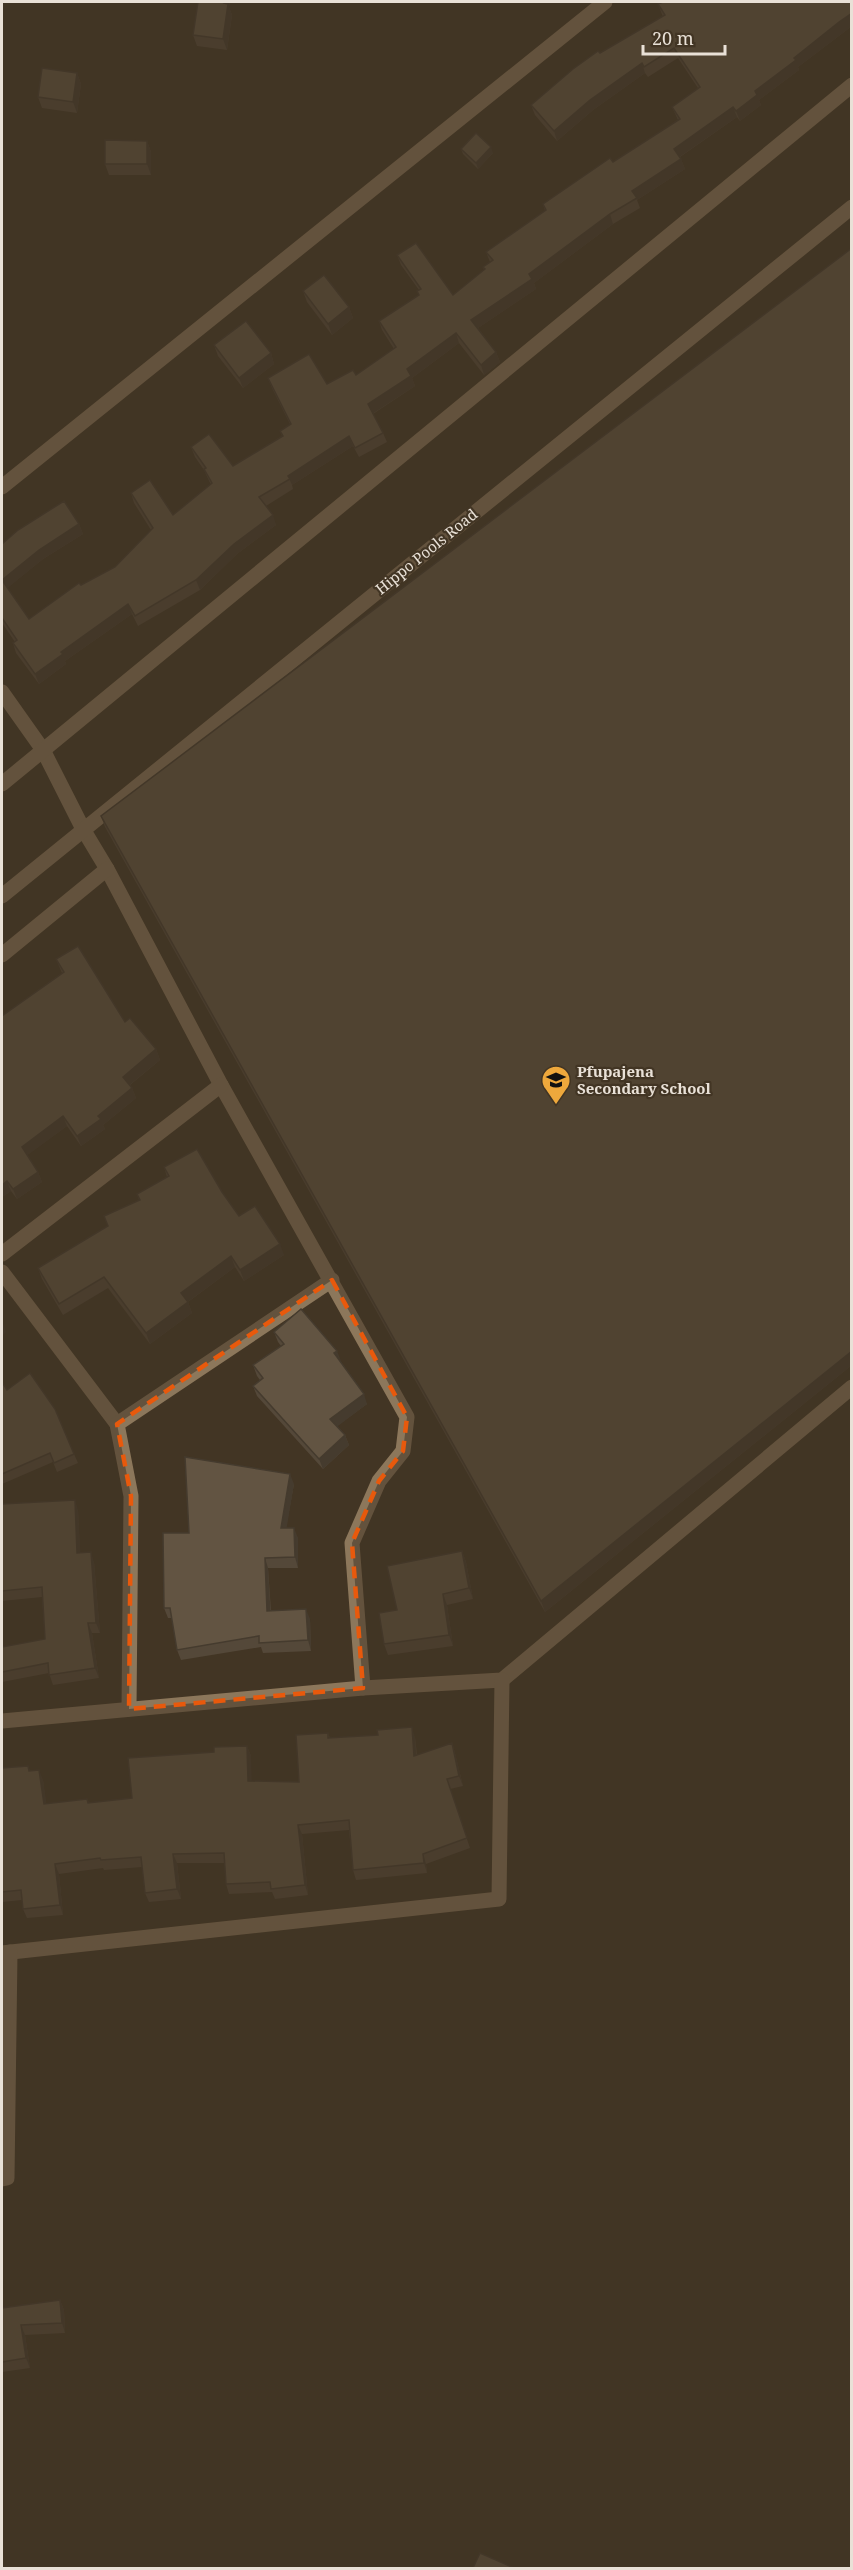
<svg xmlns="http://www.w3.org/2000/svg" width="853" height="2570" font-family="'Noto Serif',serif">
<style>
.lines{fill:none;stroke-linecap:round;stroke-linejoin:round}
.minor{stroke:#8c775b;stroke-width:15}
.wall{fill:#544839}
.shaded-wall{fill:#453b2e}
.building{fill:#625442;stroke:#453b2e;stroke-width:1.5}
.marked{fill:none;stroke:#e8590c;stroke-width:4.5;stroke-dasharray:12 8;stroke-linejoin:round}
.labels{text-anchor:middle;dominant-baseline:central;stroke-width:4.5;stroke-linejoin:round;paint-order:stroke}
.street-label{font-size:15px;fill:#e9e1d7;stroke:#423524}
.poi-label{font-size:15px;font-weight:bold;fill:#e9e1d7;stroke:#423524;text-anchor:start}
</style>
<rect width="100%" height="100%" fill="#423524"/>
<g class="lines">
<g class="minor">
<polyline points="2,487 605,2"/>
<polyline points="2,692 43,750 83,829 107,869 221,1085 407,1417 403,1451 379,1481 352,1543 363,1688"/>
<polyline points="2,784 852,85"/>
<polyline points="2,896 852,207"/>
<polyline points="2,955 107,869"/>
<polyline points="2,1254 221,1085"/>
<polyline points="2,1272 117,1424"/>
<polyline points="129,1709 131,1496 117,1424 332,1280"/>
<polyline points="2,1721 363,1688 502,1680 852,1387"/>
<polyline points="2,1953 499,1899 502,1680"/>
<polyline points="2,2179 7,2178 10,1952"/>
</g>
</g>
<g class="wall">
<polygon points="198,2 230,2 229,7 232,15 227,50 197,46 193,35"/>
<polygon points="852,2 852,26 798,67 799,70 759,100 761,105 740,121 737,117 680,157 685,169 637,200 640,208 613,224 534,283 536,289 478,328 496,352 500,362 484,375 459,343 412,378 415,386 373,414 383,433 387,442 359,457 353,446 292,485 293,489 266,506 276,525 237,554 200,590 138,626 132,614 65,661 66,664 39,684 16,653 13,643 15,642 2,623 2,544 79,524 83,534 43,559 7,588 29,619 81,585 115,567 151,530 134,503 131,493 173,515 211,485 204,470 195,457 191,447 233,466 282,436 280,431 290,424 272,388 268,378 327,384 356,375 394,349 382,330 379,321 419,295 417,291 419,290 401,265 397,255 453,295 484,270 483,267 490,262 486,252 545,211 543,204 613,162 678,120 672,107 698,88 678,58 648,77 645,73 593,110 557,141 535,115 531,105 600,53 663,17 658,4"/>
<polygon points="77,73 81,84 77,113 42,108 38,97"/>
<polygon points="147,141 151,152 151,175 109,175 105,164"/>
<polygon points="461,149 493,153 478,169 463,154"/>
<polygon points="852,248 852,1365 545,1612 105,827 101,816"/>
<polygon points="303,291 349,307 353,318 332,335 307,302"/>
<polygon points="214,345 271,353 274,364 243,388 218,356"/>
<polygon points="56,959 156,1049 160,1060 130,1085 132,1088 136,1098 103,1125 105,1129 81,1146 67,1126 27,1155 38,1172 42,1182 17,1199 11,1191 2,1197 2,1016 62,973"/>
<polygon points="164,1167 222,1192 239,1216 284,1255 244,1281 235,1267 188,1302 192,1313 150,1344 108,1288 63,1315 42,1279 38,1268 108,1226 104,1216 139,1200 137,1194 167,1177"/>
<polygon points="274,1332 340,1362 367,1404 337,1426 345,1435 349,1445 323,1469 257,1396 253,1386 260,1380 257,1376 253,1365 281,1346 278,1342"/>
<polygon points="2,1382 7,1390 74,1454 78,1463 57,1472 53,1462 2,1484"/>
<polygon points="294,1484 286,1528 298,1538 298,1568 268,1568 271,1611 310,1619 311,1651 263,1653 261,1647 181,1660 177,1650 172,1618 168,1618 164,1608 189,1533"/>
<polygon points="2,1504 78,1510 80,1553 94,1562 100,1633 92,1633 99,1678 53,1685 49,1673 2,1682 2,1647 45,1639 42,1597 2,1601"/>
<polygon points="462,1551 466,1562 473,1599 447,1605 453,1646 388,1655 384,1644 397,1610"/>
<polygon points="328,1733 330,1738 415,1737 417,1755 452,1743 455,1753 463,1786 450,1789 470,1848 426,1864 427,1873 356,1880 353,1870 349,1830 302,1834 308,1895 275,1899 272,1892 229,1894 226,1884 225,1863 177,1863 181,1899 149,1902 145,1893 142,1867 104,1870 103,1868 59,1874 63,1915 27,1918 23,1909 22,1900 2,1902 2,1768 28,1766 30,1771 43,1780 46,1804 87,1799 89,1803 132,1798 214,1752 247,1746 251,1756 251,1781 299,1782"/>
<polygon points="60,2300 64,2310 65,2333 25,2335 30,2368 2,2372 2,2308"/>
</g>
<g class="shaded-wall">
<polygon points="225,2 230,2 229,7 232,15 227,50 223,39"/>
<polygon points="852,13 852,26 798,67 799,70 759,100 761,105 740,121 736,111 755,91 794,58 839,22"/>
<polygon points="642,63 645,73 593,110 557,141 554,131 590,100"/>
<polygon points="77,73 81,84 77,113 73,102"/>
<polygon points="733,107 737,117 678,158 674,149"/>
<polygon points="147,141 151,152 151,175 147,164"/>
<polygon points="491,147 493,153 478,169 476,163"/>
<polygon points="681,159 685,169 637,200 632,191"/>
<polygon points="610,214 613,224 534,283 536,289 475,330 471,320 529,274"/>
<polygon points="349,307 353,318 332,335 328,324"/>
<polygon points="456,333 459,343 412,378 415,386 372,414 368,404 407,369"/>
<polygon points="496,352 500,362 484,375 481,365"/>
<polygon points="271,353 274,364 243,388 239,378"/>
<polygon points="349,436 353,446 292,485 288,476"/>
<polygon points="273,515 276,525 237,554 200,590 196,580 234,544"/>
<polygon points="79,524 83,534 43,559 5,590 2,580 39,550"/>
<polygon points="128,604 132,614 65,661 66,664 39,684 35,674 61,652"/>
<polygon points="156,1049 160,1060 127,1087 123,1077"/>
<polygon points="132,1088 136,1098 103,1125 105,1129 81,1146 77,1136 98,1116"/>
<polygon points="63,1116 67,1126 25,1157 22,1147"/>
<polygon points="38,1172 42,1182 17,1199 13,1189"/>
<polygon points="7,1181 11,1191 2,1197 2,1185"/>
<polygon points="280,1244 284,1255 244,1281 240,1270"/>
<polygon points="231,1256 235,1267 185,1304 181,1293"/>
<polygon points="188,1302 192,1313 150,1344 146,1333"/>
<polygon points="3,1323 6,1332 2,1336 2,1324"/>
<polygon points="337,1351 341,1361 334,1353"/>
<polygon points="852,1351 852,1365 545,1612 541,1601"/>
<polygon points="364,1394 367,1404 334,1429 330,1419"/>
<polygon points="345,1435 349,1445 323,1469 319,1459"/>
<polygon points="290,1474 294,1484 285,1538 281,1528"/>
<polygon points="75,1500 78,1510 81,1563 77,1553"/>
<polygon points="294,1528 298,1538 298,1568 295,1557"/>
<polygon points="462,1551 466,1562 473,1599 469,1588"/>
<polygon points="91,1552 94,1562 100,1633 96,1623"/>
<polygon points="265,1558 268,1568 271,1621 267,1611"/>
<polygon points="443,1594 447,1605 453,1646 449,1635"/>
<polygon points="306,1609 310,1619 311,1651 308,1640"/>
<polygon points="88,1623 92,1633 99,1678 95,1668"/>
<polygon points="412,1727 415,1737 417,1766 414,1756"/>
<polygon points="452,1743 455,1753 463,1786 459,1776"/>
<polygon points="247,1746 251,1756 252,1791 248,1781"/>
<polygon points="39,1770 43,1780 48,1814 44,1804"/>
<polygon points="298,1825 302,1834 308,1895 305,1885"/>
<polygon points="173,1854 177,1863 181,1899 177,1889"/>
<polygon points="423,1854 426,1864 427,1873 424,1863"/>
<polygon points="55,1864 59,1874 63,1915 60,1905"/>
<polygon points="60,2300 64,2310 65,2333 62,2323"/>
<polygon points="21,2325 25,2335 30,2368 26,2358"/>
</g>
<g class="building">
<polygon points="198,2 225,2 224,3 228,4 223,39 193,35"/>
<polygon points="663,2 852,2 852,13 839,22 794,58 796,60 755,91 757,95 736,111 733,107 674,149 681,159 632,191 637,198 610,214 529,274 532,279 471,320 496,352 481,365 456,333 407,369 411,376 368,404 383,433 355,448 349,436 288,476 290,479 259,497 273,515 234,544 196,580 135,616 128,604 61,652 63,654 35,674 13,643 17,640 2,618 2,580 29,619 79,583 81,585 115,567 153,528 131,493 150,480 173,515 212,483 204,469 206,468 191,447 209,434 233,466 283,436 280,431 291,424 268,378 309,354 327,384 353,370 356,375 396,347 379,321 419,295 417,291 421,289 397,255 416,243 453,295 485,269 483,267 493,260 486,252 546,210 543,204 610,158 613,162 680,119 672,107 700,87 674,48 644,67 642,63 590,100 554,131 531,105 573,69 598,51 600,53 665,15 658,4"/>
<polygon points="42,68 77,73 73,102 38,97"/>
<polygon points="476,133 491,147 476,163 461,149"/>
<polygon points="105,140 147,141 147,164 105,164"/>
<polygon points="852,248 852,1351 541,1601 101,816"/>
<polygon points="324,275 349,307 328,324 303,291"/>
<polygon points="246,321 271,353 239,378 214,345"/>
<polygon points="64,501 79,524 39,550 2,580 2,544 18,530"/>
<polygon points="78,946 125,1022 130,1018 156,1049 123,1077 132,1088 98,1116 101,1119 77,1136 63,1116 22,1147 38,1172 13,1189 7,1181 2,1185 2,1016 64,972 56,959"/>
<polygon points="197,1149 222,1192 239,1216 255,1206 280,1244 240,1270 231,1256 181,1293 188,1302 146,1333 104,1277 59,1304 38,1268 108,1226 104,1216 140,1200 137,1194 169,1176 164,1167"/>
<polygon points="301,1309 337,1351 334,1353 364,1394 330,1419 345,1435 319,1459 253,1386 263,1378 253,1365 284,1344 274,1332"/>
<polygon points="30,1373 55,1409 74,1454 54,1463 50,1453 2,1474 2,1382 7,1390"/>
<polygon points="185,1457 290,1474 281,1528 294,1528 295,1557 265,1558 267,1611 306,1609 308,1640 259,1643 259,1636 177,1650 170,1608 164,1608 163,1533 189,1533"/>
<polygon points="75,1500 77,1553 91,1552 96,1623 88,1623 95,1668 49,1675 48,1663 2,1672 2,1647 45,1639 42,1587 2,1591 2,1504"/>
<polygon points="462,1551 469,1588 443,1594 449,1635 384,1644 379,1613 397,1610 387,1566"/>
<polygon points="412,1727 414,1756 452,1743 459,1776 447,1779 467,1838 423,1854 424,1863 353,1870 349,1820 298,1825 305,1885 271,1889 270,1882 226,1884 224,1853 173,1854 177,1889 145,1893 141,1857 101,1860 100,1858 55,1864 60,1905 23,1909 21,1890 2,1892 2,1768 28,1766 29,1771 39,1770 44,1804 87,1799 88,1803 132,1798 128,1758 214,1752 214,1747 247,1746 248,1781 299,1782 296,1735 328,1733 328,1738 378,1735 377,1730"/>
<polygon points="60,2300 62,2323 21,2325 26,2358 2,2362 2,2308"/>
<polygon points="480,2553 514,2568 473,2568"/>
</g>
<path d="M0 0H853V2570H0ZM332,1280L407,1417L403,1451L379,1481L352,1543L363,1688L129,1709L131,1496L117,1424Z" fill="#423524" fill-opacity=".55" fill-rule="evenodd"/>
<path class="marked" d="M332,1280L407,1417L403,1451L379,1481L352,1543L363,1688L129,1709L131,1496L117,1424Z"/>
<defs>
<g id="school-pin" transform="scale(1.5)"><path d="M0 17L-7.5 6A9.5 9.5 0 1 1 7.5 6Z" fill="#eea83c" stroke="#423524"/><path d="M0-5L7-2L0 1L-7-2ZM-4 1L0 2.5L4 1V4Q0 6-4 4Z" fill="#111"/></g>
</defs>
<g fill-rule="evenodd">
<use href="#school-pin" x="556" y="1080"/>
</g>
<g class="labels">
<g class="street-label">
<text transform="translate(426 551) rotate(-39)">Hippo Pools Road</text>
</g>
<g class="poi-label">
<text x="577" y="1071">Pfupajena<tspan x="577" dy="17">Secondary School</tspan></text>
</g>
</g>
<rect width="853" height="2570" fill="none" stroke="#e9e1d7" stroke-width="6"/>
<path d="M643 45v9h82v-9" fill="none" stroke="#e9e1d7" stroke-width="3"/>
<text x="652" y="45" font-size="18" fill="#e9e1d7" stroke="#423524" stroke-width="4.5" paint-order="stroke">20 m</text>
</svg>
